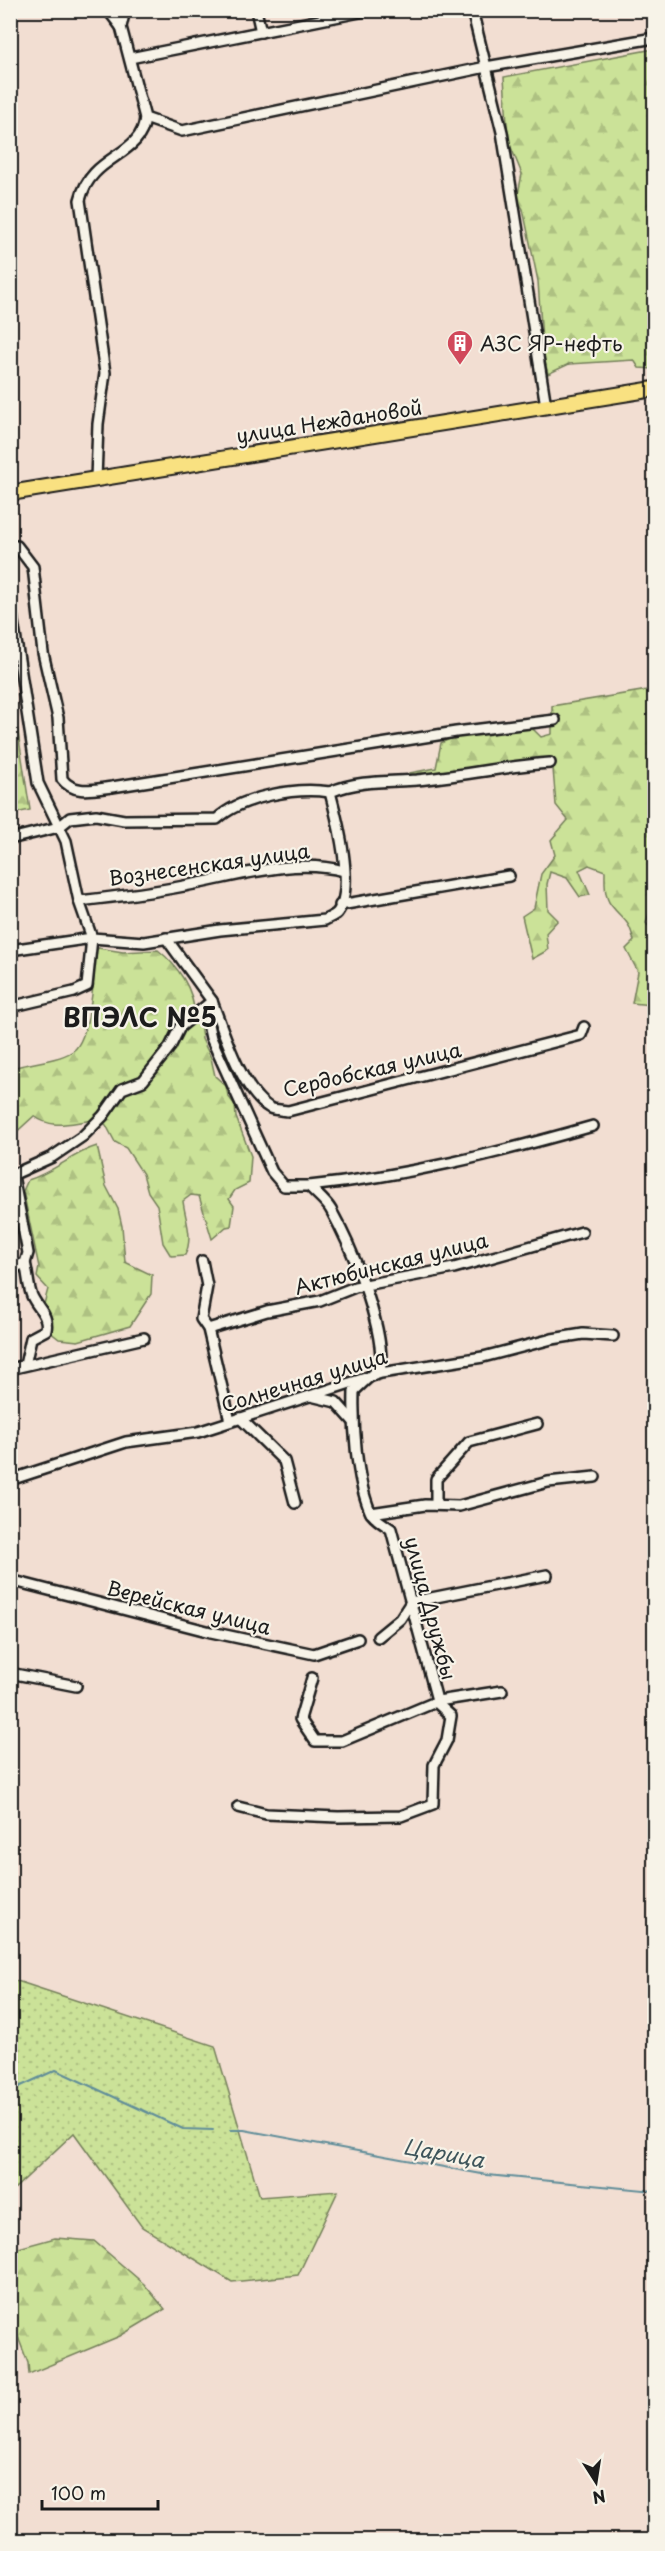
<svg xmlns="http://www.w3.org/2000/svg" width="665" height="2551" font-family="'Playpen Sans',sans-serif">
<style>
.grass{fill:url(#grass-dots);stroke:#747f5a;stroke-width:1.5}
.forest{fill:url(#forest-firs);stroke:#747f5a;stroke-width:1.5}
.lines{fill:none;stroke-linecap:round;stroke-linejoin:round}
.stream{stroke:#608d99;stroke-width:2}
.minor-casing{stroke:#1c1c1c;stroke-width:14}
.highway-casing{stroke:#1c1c1c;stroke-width:18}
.minor{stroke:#f7f3e8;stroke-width:9}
.highway{stroke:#f9e181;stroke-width:14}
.labels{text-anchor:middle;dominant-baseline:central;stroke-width:4.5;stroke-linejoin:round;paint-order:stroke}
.poi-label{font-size:20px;fill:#1c1c1c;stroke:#f7f3e8;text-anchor:start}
.street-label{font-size:20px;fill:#1c1c1c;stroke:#f7f3e8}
.water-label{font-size:21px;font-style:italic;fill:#3e555b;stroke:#f7f3e8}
.district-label{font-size:26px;font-weight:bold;fill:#1c1c1c;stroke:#f7f3e8}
</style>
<defs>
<pattern id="grass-dots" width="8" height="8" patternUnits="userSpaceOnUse" patternTransform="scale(1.5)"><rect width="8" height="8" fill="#cbe298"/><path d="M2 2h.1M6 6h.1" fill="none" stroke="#aec182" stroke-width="1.8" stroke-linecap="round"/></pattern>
<pattern id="forest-firs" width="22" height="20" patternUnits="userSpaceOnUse" patternTransform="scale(1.5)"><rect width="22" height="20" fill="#cbe298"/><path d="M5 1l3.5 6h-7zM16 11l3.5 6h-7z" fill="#aec182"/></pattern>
</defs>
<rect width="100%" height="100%" fill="#f2ded2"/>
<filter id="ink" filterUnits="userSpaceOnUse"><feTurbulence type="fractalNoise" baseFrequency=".0167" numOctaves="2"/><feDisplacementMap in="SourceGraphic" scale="12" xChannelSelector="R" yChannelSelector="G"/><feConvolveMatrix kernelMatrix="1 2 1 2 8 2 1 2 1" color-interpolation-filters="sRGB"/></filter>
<g filter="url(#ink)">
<polygon class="grass" points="11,1979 215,2046 260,2197 338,2191 298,2275 232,2282 142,2227 74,2133 11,2192"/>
<g class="forest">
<polygon points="654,49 654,369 639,368 634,360 569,364 548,374 543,355 538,281 523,209 517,199 522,174 508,140 504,77"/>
<polygon points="13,679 13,700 30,810 11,814 10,680"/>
<path d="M654,689V897L646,923L654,932V977L652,976L651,1005L632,1003L638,972L626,949L634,941C628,917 624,922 611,905C604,896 605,883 605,871L589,865L579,870L590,895L580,897L567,878L550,872L547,884L548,910L558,920L546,933L548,950L532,959L522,916L534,908L541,874L555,855L551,840L568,820L556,805L552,757L412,780L409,773L436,768L441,743L460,734L530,726L541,737L552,734V706Z"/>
<path d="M98,948L123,952L158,950C177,965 195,990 194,1015L200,1022L202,1039L211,1058L215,1076L226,1086L228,1096L235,1105L236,1117L251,1156L249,1183L235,1190L229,1199L234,1206L231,1226L226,1227L212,1239L199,1196L191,1195L183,1201C185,1219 194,1237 185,1255L171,1256L163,1243L157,1205L148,1192L143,1174L126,1148L115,1142L106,1125L100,1120C76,1120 55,1132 34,1116L11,1137V1068C29,1063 58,1061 73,1051C90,1039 95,974 95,953Z"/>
<path d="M97,1146L106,1186L118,1209L122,1226L125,1262L152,1275L151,1294L130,1326L78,1341L59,1339L45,1328L44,1304L48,1289L37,1277L39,1267L23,1191L28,1180C53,1173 73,1153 97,1146Z"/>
<polygon points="55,2238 94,2241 144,2284 165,2309 120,2336 29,2374 28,2363 11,2319 11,2250"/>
</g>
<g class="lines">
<g class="stream">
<polyline points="10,2091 56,2070 183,2129 213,2130"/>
<polyline points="230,2130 244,2130 487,2175 654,2191"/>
</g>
<g class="minor-casing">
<g id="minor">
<polyline points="108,10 121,27"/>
<polyline points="125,10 121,27 145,118 182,131 486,67 654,38"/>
<polyline points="256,10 261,32"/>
<polyline points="472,10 502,132 546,406"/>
<polyline points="130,58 370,10"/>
<path d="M96,479L98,424L105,373L80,200C91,154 142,157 145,118"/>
<path d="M17,546L33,567L43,653L58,718L62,779C74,795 94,789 112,787L456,732L555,720"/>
<path d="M10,602L38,783L66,841L79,901L92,938L144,942L220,930L325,920C328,918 334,916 337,913C356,890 337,818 330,792C358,780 387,782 417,780C461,776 505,766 550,763"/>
<path d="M10,839L59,827L70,818L96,815L124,820L217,819C242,796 297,787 330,792"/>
<path d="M79,901C114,897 149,893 184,886C235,877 293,857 344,871"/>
<polyline points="340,905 509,876"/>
<path d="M166,938L212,1001L205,1011L211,1038L272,1172L284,1186H309C316,1194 326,1201 331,1210C352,1248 383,1323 381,1366L354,1391C353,1426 356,1478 370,1511C373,1518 384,1524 391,1529L438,1704L451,1716L447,1740L434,1765L433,1804L401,1816L338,1817L266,1814L238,1807"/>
<polyline points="10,950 92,938 87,986 74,992 10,1007"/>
<path d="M10,1176L52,1157L83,1136L103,1116L122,1089L143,1081L170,1047L180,1027L212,1001C223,1030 242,1092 270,1108C274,1110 283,1110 288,1111L581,1035L584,1027"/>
<path d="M309,1186C408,1176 498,1153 593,1126"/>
<polyline points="202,1261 207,1286 201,1319 208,1329 230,1421"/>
<polyline points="10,1269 25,1263 28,1253 13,1176"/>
<polyline points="208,1329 267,1311 320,1301 355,1287 454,1268 582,1232"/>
<path d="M25,1365L31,1338L46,1330C49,1315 38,1309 32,1296C28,1287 28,1273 25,1263"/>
<polyline points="10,1369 144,1338"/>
<polyline points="311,1396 336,1402 353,1421"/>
<polyline points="240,1418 284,1461 295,1503"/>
<polyline points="10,1480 126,1442 198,1432 381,1373 483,1357 552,1339 583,1334 613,1336"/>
<polyline points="436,1505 436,1479 469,1442 537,1424"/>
<polyline points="371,1513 425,1505 459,1506 548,1482 595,1477"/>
<polyline points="10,1580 211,1632 314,1654 358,1639"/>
<polyline points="378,1637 400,1619 411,1602 547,1575"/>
<polyline points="10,1673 76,1686"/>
<polyline points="312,1678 300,1719 315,1741 342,1741 438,1701 502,1691"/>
</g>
</g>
<g class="highway-casing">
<polyline id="highway" points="10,493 654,389"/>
</g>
<use href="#minor" class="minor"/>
<use href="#highway" class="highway"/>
</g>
</g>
<defs>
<g id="building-pin" transform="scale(1.35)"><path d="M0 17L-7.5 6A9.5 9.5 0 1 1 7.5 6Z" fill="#d1495b" stroke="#f7f3e8"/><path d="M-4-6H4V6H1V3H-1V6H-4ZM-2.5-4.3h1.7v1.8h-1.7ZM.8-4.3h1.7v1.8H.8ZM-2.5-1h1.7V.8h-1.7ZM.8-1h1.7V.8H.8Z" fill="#fff"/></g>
</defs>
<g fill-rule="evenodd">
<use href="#building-pin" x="460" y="343"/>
</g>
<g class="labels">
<g class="poi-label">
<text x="480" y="343">АЗС ЯР-нефть</text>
</g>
<g class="street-label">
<text transform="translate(329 421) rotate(-9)">улица Неждановой</text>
<text transform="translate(209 864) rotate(-8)">Вознесенская улица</text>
<text transform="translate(372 1069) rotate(-13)">Сердобская улица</text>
<text transform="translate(391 1263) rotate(-14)">Актюбинская улица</text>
<text transform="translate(304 1380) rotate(-17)">Солнечная улица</text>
<text transform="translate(189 1607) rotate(14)">Верейская улица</text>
<text transform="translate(431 1608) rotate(75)">улица Дружбы</text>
</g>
<g class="water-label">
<text transform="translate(444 2152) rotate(10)">Царица</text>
</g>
<g class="district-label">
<text x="140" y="1016">ВПЭЛС №5</text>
</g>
</g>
<rect width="665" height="2551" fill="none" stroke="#f7f3e8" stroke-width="36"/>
<rect x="18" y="18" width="629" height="2515" fill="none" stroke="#1c1c1c" stroke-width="2" filter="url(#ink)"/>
<g transform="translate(596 2482) rotate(168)" stroke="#f7f3e8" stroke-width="4.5" paint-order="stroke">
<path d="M0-4.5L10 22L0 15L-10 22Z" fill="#1c1c1c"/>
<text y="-9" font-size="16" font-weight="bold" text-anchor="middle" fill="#1c1c1c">N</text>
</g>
<path d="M42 2500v9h116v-9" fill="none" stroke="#1c1c1c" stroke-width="3"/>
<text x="51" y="2500" font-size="18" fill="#1c1c1c" stroke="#f7f3e8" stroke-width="4.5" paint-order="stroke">100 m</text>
</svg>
